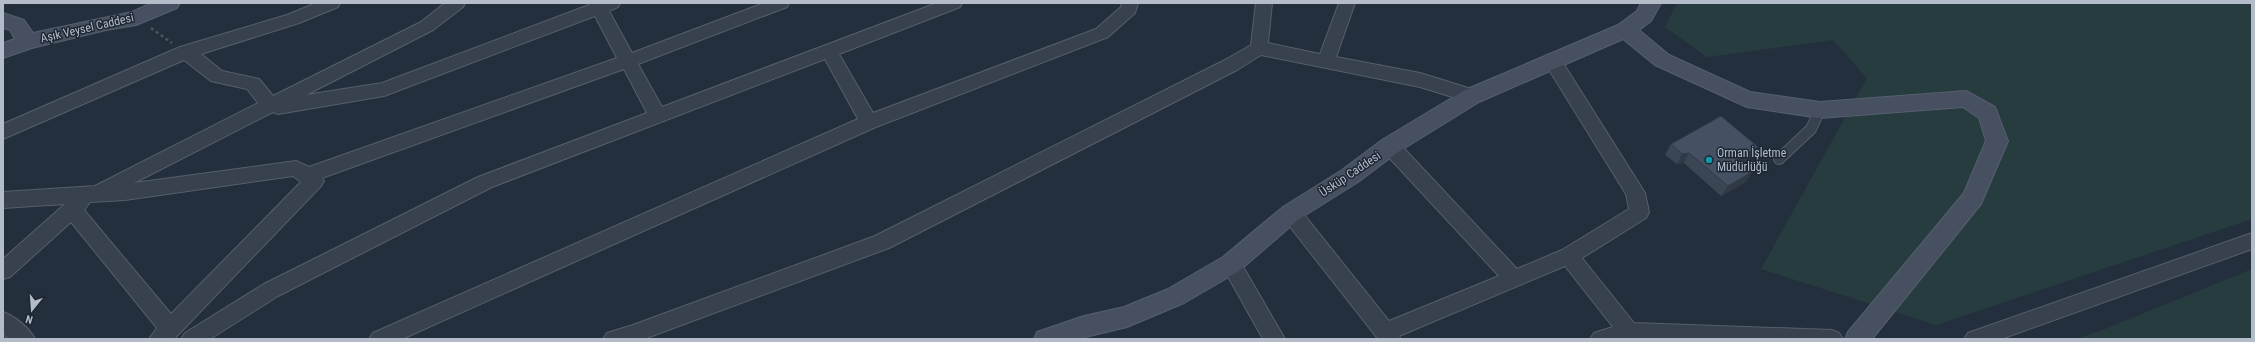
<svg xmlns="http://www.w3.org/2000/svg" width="2255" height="342" font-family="'Roboto Condensed',sans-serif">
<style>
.green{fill:#263c3f}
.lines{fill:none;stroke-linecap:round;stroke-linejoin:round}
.lane-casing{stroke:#565f6c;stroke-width:12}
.street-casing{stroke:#565f6c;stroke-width:2}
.secondary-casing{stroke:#565f6c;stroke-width:2}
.path{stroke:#44595c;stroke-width:2.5;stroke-dasharray:3 3;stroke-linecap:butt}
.lane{stroke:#38414e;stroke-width:10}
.street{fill:#38414e;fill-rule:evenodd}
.secondary{fill:#465061;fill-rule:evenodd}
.wall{fill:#3b4654}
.shaded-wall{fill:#303945}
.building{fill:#455162;stroke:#303945}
.culture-dot{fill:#0f9aa8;stroke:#1d2633;stroke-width:1.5}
.labels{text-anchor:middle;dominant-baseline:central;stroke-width:3;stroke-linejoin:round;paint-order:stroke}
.street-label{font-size:12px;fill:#b4bcc9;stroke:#1d2633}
.poi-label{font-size:12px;fill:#b4bcc9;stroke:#1d2633;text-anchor:start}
</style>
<rect width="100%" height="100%" fill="#242f3e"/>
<g class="green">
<polygon points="1677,3 2252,3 2252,219 1936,325 1761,269 1867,78 1833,40 1707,57 1665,27"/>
<polygon points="2252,269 2252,339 2076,339 2105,329"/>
</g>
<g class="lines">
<g class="lane-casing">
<polyline id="lane" points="1779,159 1811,129 1820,110"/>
</g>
<g class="street-casing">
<g id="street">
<path d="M316,3H340L338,7L299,23L201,54L222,71L259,79L273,96L421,22L445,3H465L463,7L433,30L306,95L382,83L589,5L588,3H620L618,7L609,11L632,53L764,3H789L787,7L638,64L662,107L937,3H962L960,7L839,54L873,113L1096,29L1121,7L1122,3H1138L1135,13L1108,37L876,127L402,339H369L373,333L858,119L825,59L492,187L278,296L210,339H181L185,333L264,284L478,177L647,113L624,69L322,178L324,181L321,186L174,339H149L157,328L71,222L10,277L3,279V259L65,204L3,208V192L95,186L258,103L247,89L211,81L184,60L3,139V124L180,47L287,15ZM595,16L617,58L309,167L296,161L134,183L273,112L278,114L384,96ZM293,176L301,182L171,314L84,210L90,202L125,200Z"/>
<polygon points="1256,3 1272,3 1268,43 1320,54 1339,3 1355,3 1336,57 1420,73 1478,91 1481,96 1478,101 1472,103 1420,87 1261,55 1237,70 889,248 644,339 603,339 607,333 633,325 875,236 1225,60 1251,45"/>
<polygon points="1552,54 1558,55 1645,193 1649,212 1646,218 1582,258 1634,323 1832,330 1839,333 1843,339 1590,339 1594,333 1613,327 1565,266 1399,336 1401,339 1378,339 1284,219 1281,213 1284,207 1291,205 1298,207 1389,321 1499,276 1383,151 1381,146 1383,141 1390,139 1397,141 1517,269 1562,250 1629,209 1626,194 1543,60 1546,55"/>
<polygon points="2252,233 2252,249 2001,339 1964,339 1968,333"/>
<polygon points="1231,256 1238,258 1285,339 1263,339 1221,264 1224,258"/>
<path d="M3,312C15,316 29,328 35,339H9L3,334Z"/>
</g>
</g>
<g class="secondary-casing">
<g id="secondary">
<polygon points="152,3 180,3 177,8 136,25 106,30 32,48 3,58 3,43 15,39 10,30 3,28 3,13 24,20 33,33 132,12"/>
<polygon points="1641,3 1661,3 1651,21 1639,30 1669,55 1750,92 1820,102 1966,91 1995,107 2008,141 1981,204 1872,339 1845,339 1848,332 1964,193 1986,141 1979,118 1963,107 1820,118 1747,107 1655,65 1623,39 1479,102 1398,152 1358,182 1299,219 1239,271 1184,303 1127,327 1077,339 1034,339 1037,332 1084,316 1124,307 1168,289 1223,257 1283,207 1342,170 1382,140 1465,90 1618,25 1637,11"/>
</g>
</g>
<polyline class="path" points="151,28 172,43"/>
<use href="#lane" class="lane"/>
<use href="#street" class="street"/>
<use href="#secondary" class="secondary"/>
</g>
<polygon class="wall" points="1671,144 1751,157 1742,163 1752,172 1746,182 1721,196 1684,163 1677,164 1665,155"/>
<g class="shaded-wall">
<polygon points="1758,147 1751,157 1731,169 1737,159"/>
<polygon points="1689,153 1684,163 1677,164 1682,154"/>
<polygon points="1752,172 1746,182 1721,196 1728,186"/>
</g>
<polygon class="building" points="1721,116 1758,147 1737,159 1752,172 1728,186 1689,153 1682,154 1671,144"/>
<circle class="culture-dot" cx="1709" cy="160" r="4"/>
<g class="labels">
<g class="street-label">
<text transform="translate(87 28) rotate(-13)">Aşık Veysel Caddesi</text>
<text transform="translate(1350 174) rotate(-34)">Üsküp Caddesi</text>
</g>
<g class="poi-label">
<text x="1717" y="153">Orman İşletme<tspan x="1717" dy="14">Müdürlüğü</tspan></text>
</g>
</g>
<rect width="2255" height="342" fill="none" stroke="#b4bcc9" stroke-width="8"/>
<g transform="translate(32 310) rotate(197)" stroke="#1d2633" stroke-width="3" paint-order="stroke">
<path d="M0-3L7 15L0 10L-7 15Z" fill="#b4bcc9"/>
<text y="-6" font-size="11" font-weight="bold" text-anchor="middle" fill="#b4bcc9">N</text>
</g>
</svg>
